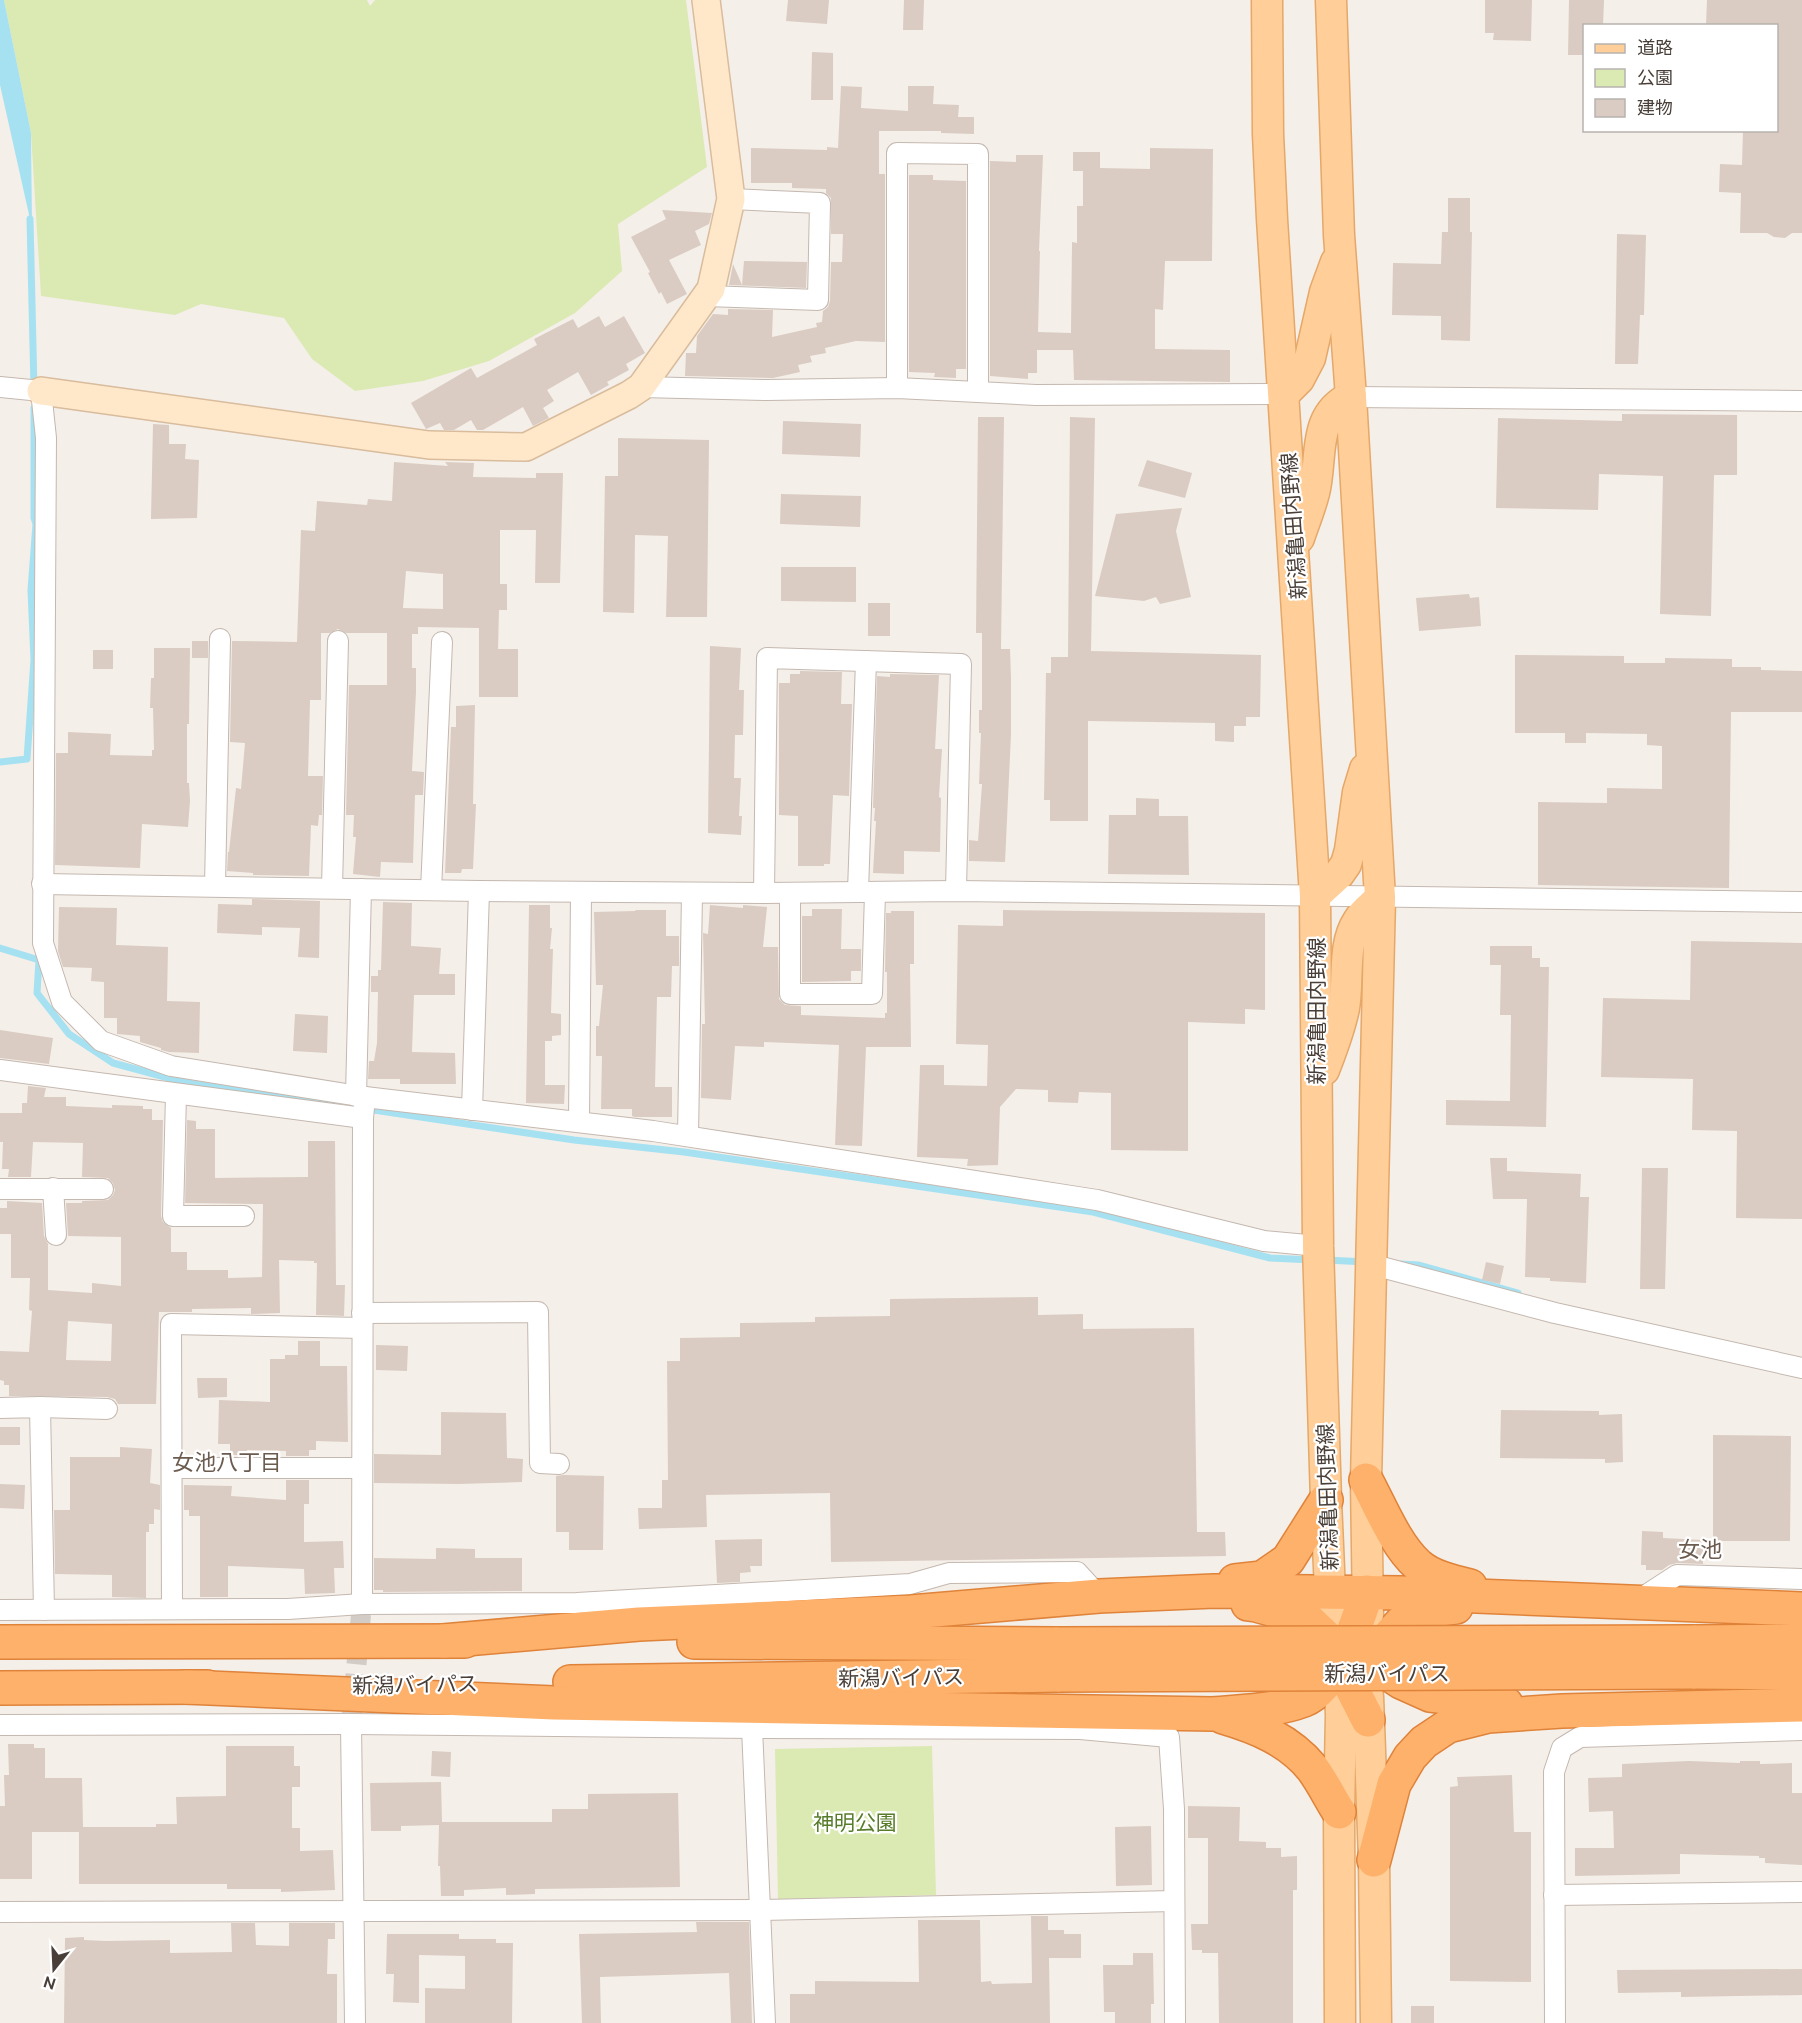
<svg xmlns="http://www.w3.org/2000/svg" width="1802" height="2023" font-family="Ubuntu,'Noto Sans JP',sans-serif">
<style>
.green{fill:#dbe9b3}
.water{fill:#a6e1f1}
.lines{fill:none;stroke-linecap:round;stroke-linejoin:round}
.stream{stroke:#a6e1f1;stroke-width:7}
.building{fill:#daccc2;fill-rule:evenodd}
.street-tunnel{stroke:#d3ccc6;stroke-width:20;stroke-dasharray:20 10;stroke-linecap:butt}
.street-casing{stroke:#c4b8af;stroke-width:22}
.secondary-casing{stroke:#d8bc9c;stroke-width:30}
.primary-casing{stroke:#e5a868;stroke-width:33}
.highway-casing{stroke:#df833a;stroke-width:36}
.street{stroke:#fff;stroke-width:20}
.secondary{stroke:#ffe8ca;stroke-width:27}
.primary{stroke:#ffce99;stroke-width:30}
.highway{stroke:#feb16b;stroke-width:33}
.highway-bridge-casing{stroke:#df833a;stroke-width:36;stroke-linecap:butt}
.highway-bridge{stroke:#feb16b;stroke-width:33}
.labels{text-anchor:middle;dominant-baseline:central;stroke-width:4.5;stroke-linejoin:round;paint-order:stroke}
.street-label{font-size:21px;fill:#493f38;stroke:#fff}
.park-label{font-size:21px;fill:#587c2a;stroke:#fff}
.neighbourhood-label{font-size:22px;fill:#6c5b4f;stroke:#fff}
</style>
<rect width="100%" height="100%" fill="#f5efea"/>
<g class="green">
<polygon points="4,0 367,0 370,6 375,0 686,0 707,167 618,224 622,271 575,313 489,361 423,381 355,391 312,359 284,318 201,304 175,315 41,296 31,133"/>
<polygon points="932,1746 936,1895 778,1899 775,1749"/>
</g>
<polygon class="water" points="0,0 4,0 31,133 32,228 0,85"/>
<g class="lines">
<g class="stream">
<polyline points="30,219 34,388"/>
<polyline points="0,762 27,759 34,660 31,590 36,524 34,518 34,408"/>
<polyline points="0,948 39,960 37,993 69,1034 113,1063 187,1083 335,1105"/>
<polyline points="367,1109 574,1140 684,1152 1093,1212 1270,1258 1312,1260"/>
<polyline points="1326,1260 1366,1262"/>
<polyline points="1401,1264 1419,1265 1518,1293"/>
</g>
</g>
<g class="building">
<polygon points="788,0 829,0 827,24 786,21"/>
<polygon points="904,0 924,0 923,30 903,30"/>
<polygon points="1485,0 1532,0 1531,41 1493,40 1494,33 1485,33"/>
<polygon points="1569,0 1604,0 1603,26 1584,26 1584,55 1568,55"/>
<polygon points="1707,0 1802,0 1802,233 1792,233 1785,238 1774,237 1767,233 1740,233 1741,193 1719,192 1720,164 1742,165 1743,130 1776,130 1776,26 1706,26"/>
<polygon points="812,52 833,53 833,100 811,100"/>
<polygon points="841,86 862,87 861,108 908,111 908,86 934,86 933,104 959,105 958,117 974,117 974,134 941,133 941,131 879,131 879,174 885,174 885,342 856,341 825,348 826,353 810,356 812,362 798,365 800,372 773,378 685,376 686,353 696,353 697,336 713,314 728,315 728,309 773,310 772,337 817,327 816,323 822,322 823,311 828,307 830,301 831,262 842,262 843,234 831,234 831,198 826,193 826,189 792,188 792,183 751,183 751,148 827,150 827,147 838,148"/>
<polygon points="1150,148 1213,149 1212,261 1165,261 1163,310 1155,309 1155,349 1230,350 1230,382 1074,380 1073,350 1037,350 1037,373 1028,373 1028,379 990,376 990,161 1016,162 1016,155 1043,155 1039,251 1040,251 1038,332 1071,333 1072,242 1077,243 1077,206 1083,206 1083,171 1073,171 1073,152 1100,152 1100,168 1150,169"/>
<polygon points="909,175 933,175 933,180 966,181 966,369 956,369 956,378 934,377 935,373 909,372"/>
<polygon points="1448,198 1470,198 1470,232 1472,232 1470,341 1441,340 1441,316 1392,315 1393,263 1441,264 1442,232 1448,232"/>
<polygon points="662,210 712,213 709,224 695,231 701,245 669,260 687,294 667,304 661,292 659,294 648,273 650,272 631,237 666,219"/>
<polygon points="1617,234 1646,235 1644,315 1640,315 1638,364 1615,364"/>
<polygon points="744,261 807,262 806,288 729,285 733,264 742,285"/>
<polygon points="599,316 605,327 624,316 645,353 626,364 629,370 607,382 609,385 591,395 578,372 547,390 554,401 543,408 549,418 533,426 523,407 483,430 477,430 471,420 454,430 444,430 440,423 426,429 411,403 471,368 477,378 537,345 534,339 573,319 578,328"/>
<polygon points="1622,414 1737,415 1737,475 1714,475 1711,616 1660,614 1663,476 1599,474 1598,510 1496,508 1498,418 1622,421"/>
<polygon points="978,417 1004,417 1001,649 1010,649 1011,678 1011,734 1005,862 969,861 969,840 978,841 982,784 979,784 981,733 979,733 979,710 982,710 982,633 976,633"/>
<polygon points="1070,417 1095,418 1091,651 1261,655 1260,717 1246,717 1246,726 1234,726 1234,742 1215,741 1215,723 1088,721 1088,821 1050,821 1050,800 1044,800 1046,673 1051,673 1051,657 1068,657"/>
<polygon points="783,421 861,424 860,457 782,454"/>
<polygon points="153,424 169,425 169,444 186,444 185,459 199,460 197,518 151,519"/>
<polygon points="618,438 709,440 707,617 666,617 668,536 635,535 634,613 603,612 605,476 618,476"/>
<polygon points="1147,460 1192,473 1185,498 1138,486"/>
<path d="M394,462L448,466L445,462L474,463L473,477L536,478V473H563L560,583H535L536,530H500V584H507V610H499L498,649H518V697H479V628L418,627V634H412V668H416V692L412,771L424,772L423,795H415L413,863L381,862L380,877L353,874L356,837H353L354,815H346L349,685H387V633H346L338,629L330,633H321V700H310L308,776H323L322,815H319L318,826L311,825L309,876L253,875V873L227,871L228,852H229L236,788L241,789L245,743L230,742L232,641L297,642L301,530L315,531L317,501L367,505L368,499L392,501ZM406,571L443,574V609L403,608Z"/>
<polygon points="781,494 861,496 860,527 780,524"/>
<polygon points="1182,508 1176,531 1191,597 1160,604 1156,597 1144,601 1095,596 1116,514"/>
<polygon points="781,567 856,567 856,602 781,601"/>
<polygon points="1469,594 1470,598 1479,597 1481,626 1419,631 1416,598"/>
<rect x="868" y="603" width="22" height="33"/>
<rect x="192" y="641" width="16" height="17"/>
<polygon points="710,646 741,648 739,690 744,690 743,735 735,735 734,778 741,778 739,816 742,816 741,835 708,833"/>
<polygon points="154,648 190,648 189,724 187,724 187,783 189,783 190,801 188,827 142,824 140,868 55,865 56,753 68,753 68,732 111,734 110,755 152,756 152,750 154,750 153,708 150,708 151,678 154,678"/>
<rect x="93" y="650" width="20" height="19"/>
<polygon points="1515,655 1624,656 1624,663 1665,663 1665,658 1732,659 1732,667 1761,667 1761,670 1802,671 1802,712 1731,712 1729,888 1538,885 1538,802 1607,803 1607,788 1662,789 1662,746 1647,745 1647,734 1586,733 1586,743 1565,743 1565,733 1515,733"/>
<polygon points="800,671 842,672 841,704 852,704 849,796 833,795 830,864 824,864 824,866 798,866 798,816 779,815 779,683 790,683 790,674 800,674"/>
<polygon points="890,674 939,675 935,749 942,749 939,797 941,798 940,852 904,851 904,874 873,873 876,821 874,821 875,808 873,808 877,676 890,677"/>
<polygon points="475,705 473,804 476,804 473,869 462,869 461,873 445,873 451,727 456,727 456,706"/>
<polygon points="1136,798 1159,799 1159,816 1188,816 1189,875 1108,874 1109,815 1136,815"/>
<polygon points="252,899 320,901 319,958 298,957 300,928 262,927 262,935 217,933 218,904 252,905"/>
<polygon points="383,902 412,903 411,946 441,948 439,974 455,974 455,995 414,995 412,1052 455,1053 456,1084 400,1084 400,1079 368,1079 369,1061 374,1061 377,1043 378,992 371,992 371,976 378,976 378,970 381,970"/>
<polygon points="529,905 550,905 550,928 552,928 550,949 553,949 551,1013 561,1014 561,1035 552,1036 552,1041 545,1041 545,1085 565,1085 564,1104 526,1103"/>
<polygon points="710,905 743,908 743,905 767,907 763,947 778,947 779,999 785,1005 801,1006 801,1015 885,1018 885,1013 887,1013 887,972 885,972 886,913 891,913 891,911 914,911 914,964 910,964 911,1047 866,1047 862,1146 835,1145 839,1045 764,1042 764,1047 735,1046 731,1100 701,1098 702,1024 705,1024 703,933 708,934"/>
<polygon points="59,907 117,908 116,945 168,947 167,1001 200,1002 199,1053 169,1052 161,1050 161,1048 140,1042 140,1036 117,1034 117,1018 104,1018 104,982 91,981 92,968 63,967 58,951"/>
<polygon points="812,909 842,909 841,949 861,949 861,971 851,971 851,981 802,982 802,916 812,916"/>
<polygon points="636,910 666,910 666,936 679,936 679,966 672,966 671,997 657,997 655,1087 672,1087 672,1117 635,1117 632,1116 632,1109 601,1109 602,1056 596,1056 596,1026 599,1026 603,985 596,985 594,912 635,911"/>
<polygon points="1003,910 1265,913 1265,1010 1245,1009 1245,1024 1188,1022 1188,1151 1111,1150 1111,1093 1079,1092 1078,1103 1048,1102 1048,1090 1016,1089 1000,1107 998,1165 967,1166 968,1159 917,1157 920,1065 944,1065 944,1085 987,1086 988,1045 956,1044 958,925 1003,926"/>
<polygon points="1691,941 1802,943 1802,1219 1736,1218 1737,1131 1692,1130 1693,1079 1601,1077 1603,998 1690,1000"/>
<polygon points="1490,946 1532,946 1532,958 1540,958 1540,967 1549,967 1546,1127 1446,1125 1446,1100 1510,1101 1511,1015 1500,1015 1501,965 1490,965"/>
<polygon points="295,1014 328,1016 327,1053 293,1051"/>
<polygon points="0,1030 53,1038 49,1064 0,1058"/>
<path d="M28,1086L46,1088L44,1097H66V1106L112,1108V1105L143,1106V1109H152V1120H163L161,1216L163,1222L171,1228V1252H187V1270H228V1278L262,1277L263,1204L185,1203L187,1120L196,1121V1129H215V1178L308,1177V1141H335L336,1285H345L344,1316L316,1315L317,1263H314V1261L279,1260L280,1313L251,1314V1308L192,1309V1312H159L156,1404H118L115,1399L107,1397L9,1396V1385H4V1381L0,1380V1351L29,1352L32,1311L29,1310L30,1278H11V1234H0V1208H7V1201L42,1203L44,1236L48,1244V1290L92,1293V1283L121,1286V1237L68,1236L66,1203H82V1201L108,1200L113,1195L115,1190L113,1183L108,1178L82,1177L83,1143L33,1142L31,1177H8L9,1169H2L3,1142H0V1113H22V1103H27ZM68,1321L112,1324L111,1361L66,1360Z"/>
<polygon points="1490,1158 1507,1158 1507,1171 1581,1174 1580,1197 1589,1197 1586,1283 1550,1281 1550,1278 1525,1277 1527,1199 1493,1199"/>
<polygon points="1642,1168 1668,1168 1665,1289 1640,1289"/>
<polygon points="1486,1262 1504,1266 1500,1284 1482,1280"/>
<polygon points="1038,1297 1038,1315 1083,1314 1083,1329 1194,1328 1197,1532 1225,1532 1226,1556 831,1562 830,1493 706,1495 707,1527 639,1529 638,1508 662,1508 662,1480 668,1480 667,1361 680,1361 680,1338 740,1337 740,1323 815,1322 815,1317 890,1316 890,1299"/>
<polygon points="298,1341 320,1341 320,1366 347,1366 348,1442 316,1441 316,1450 309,1450 309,1456 286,1456 286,1451 247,1450 247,1455 230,1455 230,1444 218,1444 219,1400 270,1402 270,1359 285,1359 285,1355 298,1355"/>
<polygon points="376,1345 408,1346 407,1371 376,1370"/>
<polygon points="197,1378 227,1378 227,1397 198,1398"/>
<polygon points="1501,1410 1599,1411 1599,1415 1622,1414 1623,1462 1605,1463 1605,1459 1500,1458"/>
<polygon points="441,1412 506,1413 507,1458 523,1459 522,1482 458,1484 374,1483 374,1454 441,1455"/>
<rect x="0" y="1427" width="20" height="18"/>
<polygon points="1713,1435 1791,1436 1790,1541 1713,1541"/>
<polygon points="120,1447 152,1449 150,1483 160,1485 160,1510 154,1509 154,1524 149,1524 149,1532 146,1532 146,1598 112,1597 112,1575 55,1574 54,1510 70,1510 70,1457 120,1457"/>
<polygon points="563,1475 604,1476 603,1550 569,1550 569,1532 556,1532 556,1476"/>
<polygon points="286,1480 309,1480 309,1504 304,1504 304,1542 343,1541 344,1568 334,1568 335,1593 305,1594 304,1569 228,1566 228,1597 200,1597 200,1516 189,1516 189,1510 184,1510 184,1485 232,1486 231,1496 286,1500"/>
<polygon points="0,1484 25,1485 24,1509 0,1508"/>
<polygon points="1642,1531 1663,1532 1663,1538 1703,1540 1703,1564 1677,1563 1669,1565 1662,1570 1646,1570 1646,1565 1641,1565"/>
<polygon points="762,1539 762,1566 750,1566 751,1572 740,1573 740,1582 717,1583 715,1540"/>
<polygon points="436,1548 475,1549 475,1558 522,1558 522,1591 383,1592 383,1590 374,1590 374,1558 436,1559"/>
<polygon points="8,1744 34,1744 34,1748 45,1748 45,1778 82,1778 83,1827 156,1827 156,1824 177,1824 176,1797 226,1796 226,1746 294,1746 294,1766 300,1766 300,1787 292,1787 292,1828 300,1828 300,1851 333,1850 335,1890 281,1892 281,1889 227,1889 227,1884 79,1884 79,1832 32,1832 32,1879 0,1879 0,1806 5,1806 4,1775 9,1775"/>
<polygon points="432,1751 451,1752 450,1777 431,1776"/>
<polygon points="1689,1761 1740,1763 1740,1761 1760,1761 1760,1764 1792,1763 1792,1793 1802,1793 1802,1865 1765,1863 1765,1858 1759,1858 1759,1856 1680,1854 1680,1874 1575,1876 1575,1848 1614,1848 1613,1811 1589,1812 1588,1778 1622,1777 1622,1764"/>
<polygon points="1512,1775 1514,1832 1531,1832 1531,1982 1450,1981 1450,1787 1458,1786 1457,1777"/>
<polygon points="441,1782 442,1822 552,1822 552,1809 588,1809 588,1794 678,1793 680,1887 535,1889 535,1894 506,1895 506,1888 464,1890 464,1896 441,1896 440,1866 438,1866 439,1825 401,1826 401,1831 371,1831 370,1783"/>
<polygon points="1188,1806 1240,1807 1239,1841 1266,1842 1266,1848 1281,1848 1281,1857 1297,1856 1297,1890 1293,1890 1293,2023 1219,2023 1218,1953 1202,1953 1202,1950 1192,1950 1191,1924 1208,1924 1208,1838 1188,1838"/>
<polygon points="1151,1826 1152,1885 1116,1886 1115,1827"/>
<polygon points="1031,1916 1048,1916 1048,1930 1064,1930 1064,1934 1081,1934 1081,1958 1049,1958 1050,2023 790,2023 790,1994 815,1994 815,1981 919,1982 918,1920 980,1920 981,1982 991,1981 992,1984 1032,1983"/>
<polygon points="696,1922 749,1922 752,2023 731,2023 729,1973 600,1977 601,2023 582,2023 579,1934 697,1932"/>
<polygon points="231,1923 255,1923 256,1945 289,1946 289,1923 335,1923 335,1939 328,1939 327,1974 337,1974 337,2023 64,2023 65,1938 84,1937 84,1940 106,1941 170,1940 170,1953 232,1952"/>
<polygon points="387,1934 459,1934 459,1939 496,1939 496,1943 513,1943 512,2023 425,2023 425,1988 465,1989 465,1956 419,1955 419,2003 393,2002 394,1974 386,1974"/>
<polygon points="1133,1953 1153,1953 1154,2004 1151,2004 1151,2023 1115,2023 1115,2012 1104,2012 1103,1965 1133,1965"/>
<polygon points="1802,1969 1802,1995 1681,1997 1681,1992 1618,1993 1617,1970"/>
<rect x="1411" y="2006" width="23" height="17"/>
</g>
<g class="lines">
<polyline class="street-tunnel" points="351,1724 362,1604"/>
<g class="street-casing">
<g id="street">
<polyline points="706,296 818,300 820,203 731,199"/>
<polyline points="0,387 41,391 46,438 43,943 62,1002 101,1041 171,1066 365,1097 653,1131 1097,1200 1264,1241 1318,1246"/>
<polyline points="641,387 767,390 897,388 1036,395 1284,394"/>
<polyline points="897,388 897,153 978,154 978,392"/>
<polyline points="1351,397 1802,401"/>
<polyline points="42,884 479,891 764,893 956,891 1802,902"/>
<polyline points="215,886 220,639"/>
<polyline points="332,888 338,641"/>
<polyline points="431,890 442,642"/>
<polyline points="858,891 866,661"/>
<polyline points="764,893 767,658 961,664 956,891"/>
<polyline points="790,893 790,994 872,994 875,893"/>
<polyline points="0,1070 363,1118"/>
<polyline points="176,1094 173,1216 244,1216"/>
<polyline points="356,1096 361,889"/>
<polyline points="472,1110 479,891"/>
<polyline points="579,1122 581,892"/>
<polyline points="688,1136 692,893"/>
<polyline points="53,1188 56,1235"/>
<polyline points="0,1189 103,1189"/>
<polyline points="1370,1264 1555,1313 1802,1368"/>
<polyline points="362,1313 538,1312 540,1463 559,1464"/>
<polyline points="40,1407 107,1409"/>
<polyline points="0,1408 40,1407 44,1610"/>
<polyline points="172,1468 362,1468"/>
<polyline points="1637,1601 1677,1575 1802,1579"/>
<polyline points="362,1604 363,1118 365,1097"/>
<polyline points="172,1609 171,1324 362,1328"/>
<polyline points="0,1610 288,1609 362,1604 577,1603 910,1584 949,1573 1077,1572 1099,1596"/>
<polyline points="351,1724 355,2023"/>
<polyline points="0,1725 351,1724 752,1728 1080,1729 1169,1737 1174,1809 1175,2023"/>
<polyline points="752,1728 765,2023"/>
<polyline points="1554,1895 1802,1892"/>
<polyline points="0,1912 760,1910 1174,1901"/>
<polyline points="1555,2023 1554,1772 1562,1748 1580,1737 1802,1730"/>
</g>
</g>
<g class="secondary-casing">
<polyline id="secondary" points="41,391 429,445 526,447 629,395 641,387 711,289 731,199 706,0"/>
</g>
<g class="primary-casing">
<g id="primary">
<polyline points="1267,0 1268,134 1272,219 1315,896 1318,1246 1326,1500 1330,1591 1339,1661 1341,1716 1339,1812 1340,2023"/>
<polyline points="1331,0 1339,235 1351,397 1380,898 1366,1480 1368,1615"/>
<polyline points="1284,394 1299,379 1310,358 1325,292 1336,262"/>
<path d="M1299,538C1304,523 1310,509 1314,493C1323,459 1311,415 1351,397"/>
<polyline points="1315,896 1339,874 1346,864 1350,850 1358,792 1365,769"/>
<path d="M1324,1070C1332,1049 1340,1029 1344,1008C1349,981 1342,945 1358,921C1363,912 1373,905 1380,898"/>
<polyline points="1368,1696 1374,1860 1376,2023"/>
</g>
</g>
<g class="highway-casing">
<g id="highway">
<path d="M1366,1480C1380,1506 1396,1546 1418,1565C1431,1577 1453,1582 1470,1586"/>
<polyline points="1235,1581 1262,1578 1288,1560 1326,1500"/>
<polyline points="1248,1604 1256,1605 1307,1619 1326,1637 1368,1720"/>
<polyline points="443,1641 639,1624 911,1612 1099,1596 1214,1591 1402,1593 1802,1609"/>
<polyline points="0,1642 465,1641"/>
<polyline points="694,1642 1058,1644"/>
<polyline points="1693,1642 1802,1641"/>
<polyline points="1368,1659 1402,1622 1423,1611 1456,1607"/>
<polyline points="1380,1668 1401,1682 1430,1695 1506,1704"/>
<polyline points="1692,1672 1802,1673"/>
<polyline points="570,1682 1060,1675"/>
<path d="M186,1687L554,1703L1213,1714C1244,1711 1275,1711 1304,1700C1337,1687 1357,1623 1367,1592"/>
<polyline points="0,1688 207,1687"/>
<path d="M1223,1717C1257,1727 1289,1740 1312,1768C1322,1781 1330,1798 1339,1812"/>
<polyline points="1374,1860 1394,1784 1410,1757 1424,1742 1448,1726 1488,1716 1562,1711 1802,1705"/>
</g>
</g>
<use href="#street" class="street"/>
<use href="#secondary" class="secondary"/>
<use href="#primary" class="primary"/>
<use href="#highway" class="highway"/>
<g class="highway-bridge-casing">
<g id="highway-bridge">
<polyline points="1058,1644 1693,1642"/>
<polyline points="1060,1675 1692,1672"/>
</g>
</g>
<use href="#highway-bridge" class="highway-bridge"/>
</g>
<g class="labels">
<g class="street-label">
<text transform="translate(1293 526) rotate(-94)">新潟亀田内野線</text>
<text transform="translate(1316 1011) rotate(-90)">新潟亀田内野線</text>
<text transform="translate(1327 1497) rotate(-92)">新潟亀田内野線</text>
<text x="1387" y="1673">新潟バイパス</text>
<text transform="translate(901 1677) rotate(-1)">新潟バイパス</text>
<text transform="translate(415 1684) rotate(-1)">新潟バイパス</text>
</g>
<g class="park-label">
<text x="855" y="1822">神明公園</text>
</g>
<g class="neighbourhood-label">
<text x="227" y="1461">女池八丁目</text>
<text x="1700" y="1548">女池</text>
</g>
</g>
<rect x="1583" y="24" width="195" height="108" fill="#ffffff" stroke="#b6b2af" stroke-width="1.5"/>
<rect x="1595" y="44" width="30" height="9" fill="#ffce99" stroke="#b6b2af" stroke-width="1.5"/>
<text x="1637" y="54" font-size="18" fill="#493f38">道路</text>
<rect x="1595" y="69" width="30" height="18" fill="#dbe9b3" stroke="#b6b2af" stroke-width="1.5"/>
<text x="1637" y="84" font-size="18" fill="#493f38">公園</text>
<rect x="1595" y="99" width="30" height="18" fill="#daccc2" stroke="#b6b2af" stroke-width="1.5"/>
<text x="1637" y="114" font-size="18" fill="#493f38">建物</text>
<g transform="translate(54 1969) rotate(198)" stroke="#ffffff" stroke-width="4.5" paint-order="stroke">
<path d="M0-4.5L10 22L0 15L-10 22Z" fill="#493f38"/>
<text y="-9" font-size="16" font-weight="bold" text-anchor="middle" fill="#493f38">N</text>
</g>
</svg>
